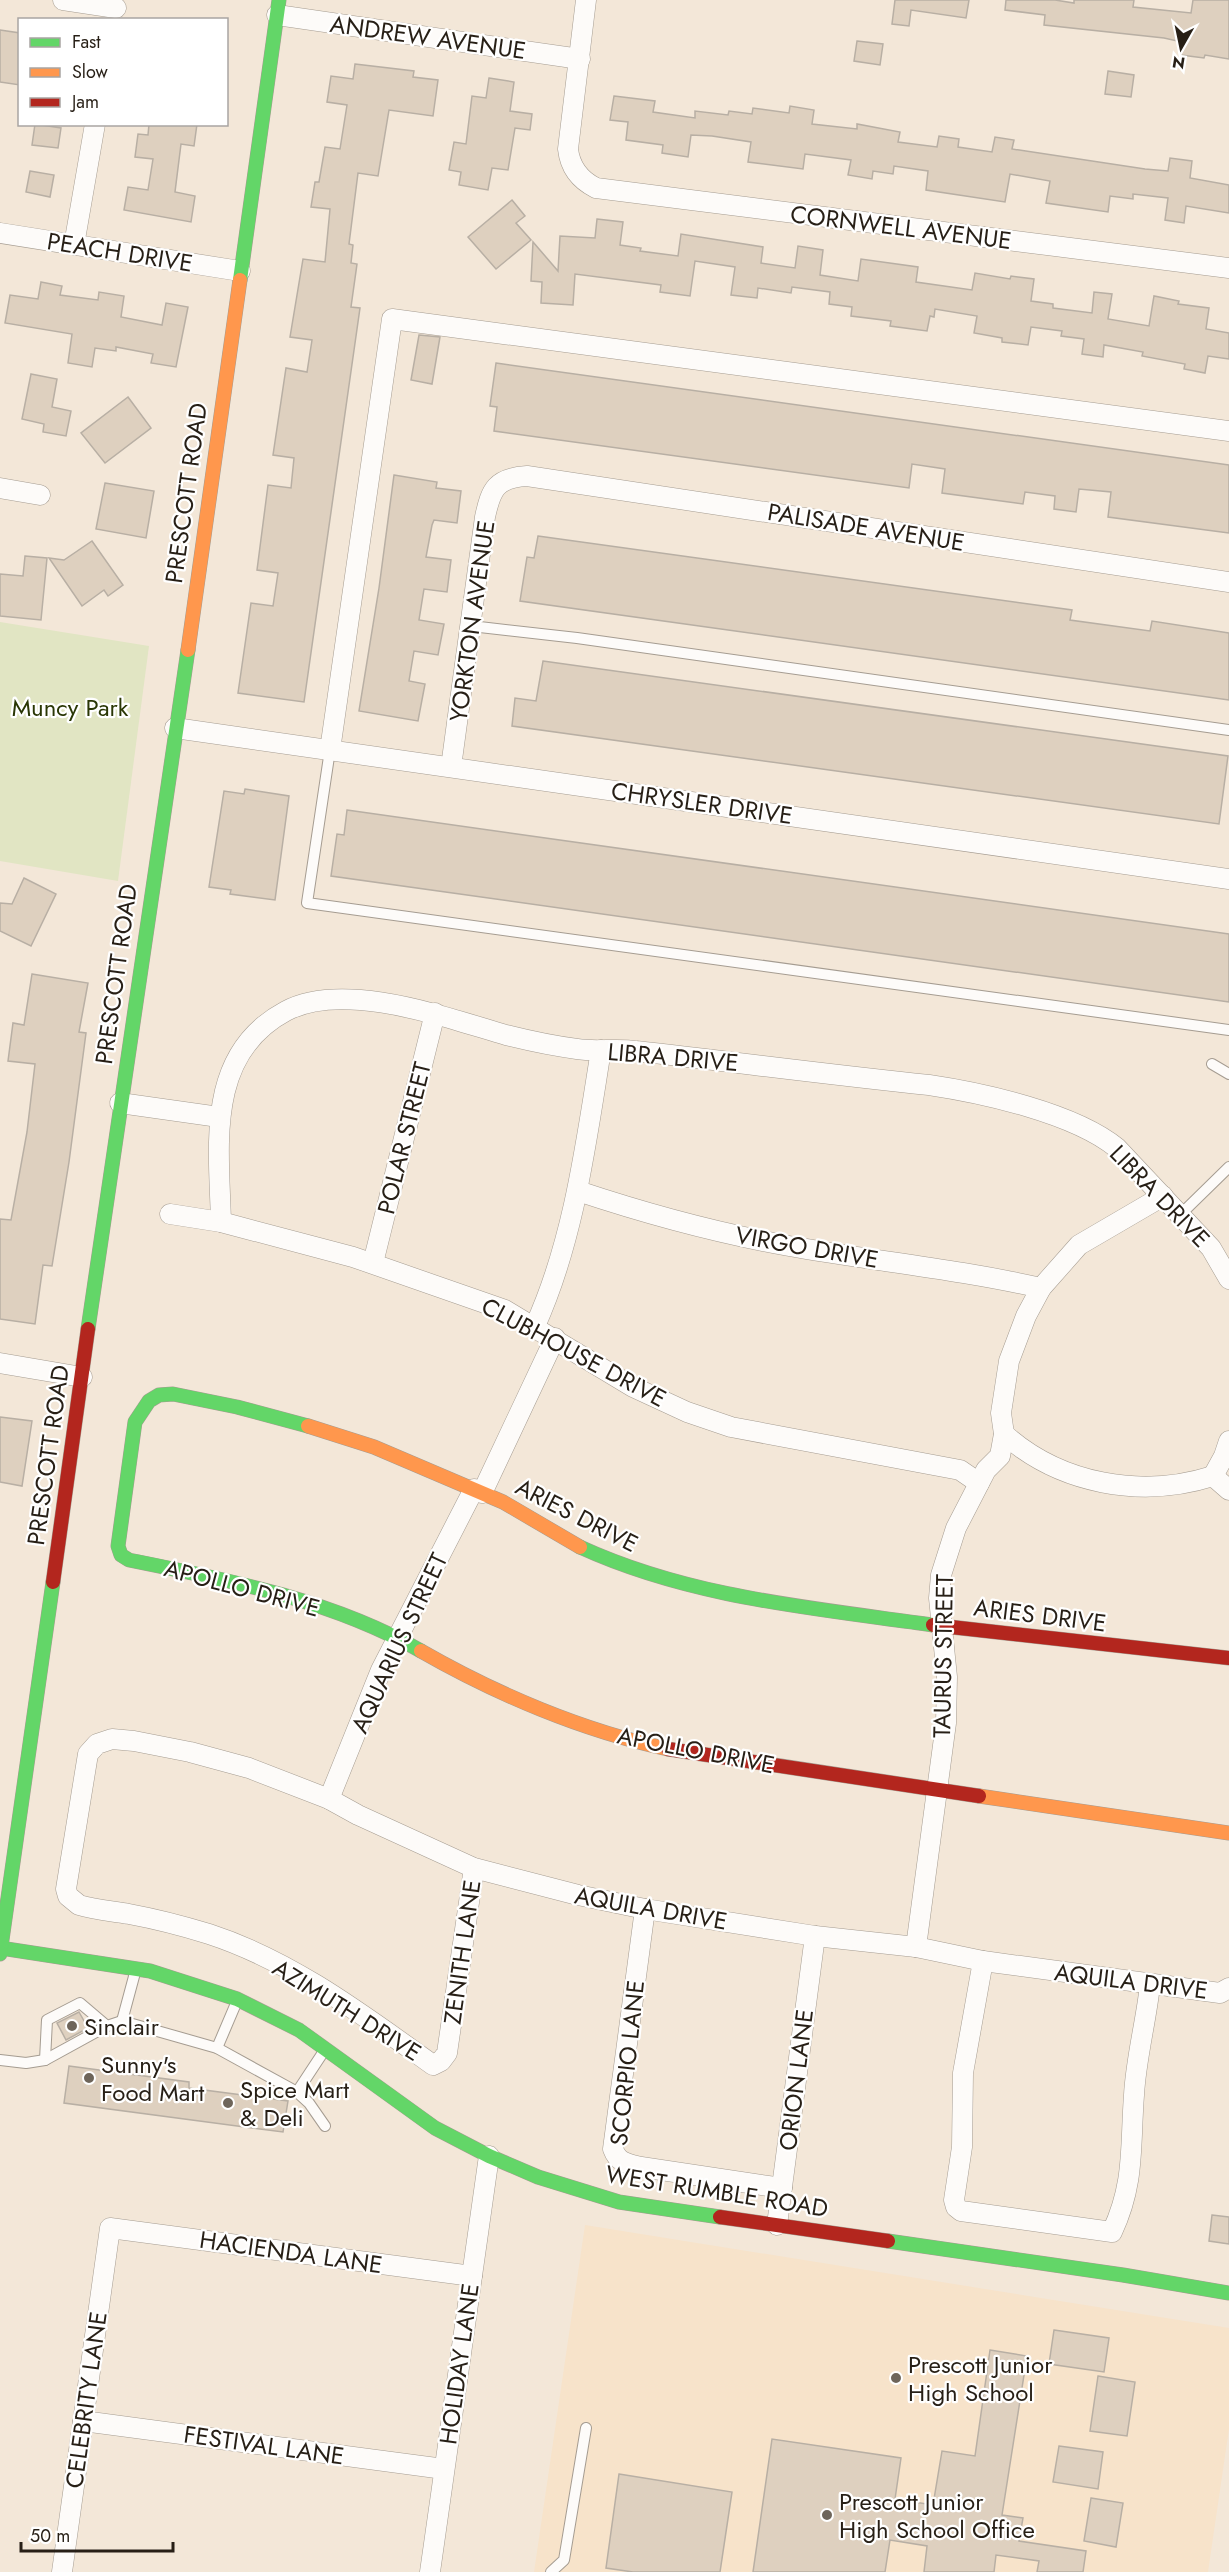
<svg xmlns="http://www.w3.org/2000/svg" width="1229" height="2572" font-family="Jost,sans-serif">
<style>
.built{fill:#f7e3ca}
.green{fill:#e1e5c3}
.building{fill:#ded0bf;stroke:#b8afa4;stroke-width:1.5}
.lines{fill:none;stroke-linecap:round;stroke-linejoin:round}
.lane-casing{stroke:#a59c91;stroke-width:12}
.street-casing{stroke:#a59c91;stroke-width:21}
.fast-casing{stroke:#a59c91;stroke-width:15}
.slow-casing{stroke:#a59c91;stroke-width:15}
.jam-casing{stroke:#a59c91;stroke-width:15}
.lane{stroke:#fdfbf9;stroke-width:10}
.street{stroke:#fdfbf9;stroke-width:20}
.fast{stroke:#63d668;stroke-width:14}
.slow{stroke:#ff974d;stroke-width:14}
.jam{stroke:#b3261e;stroke-width:14}
.poi-dot{fill:#6e655a;stroke:#fff;stroke-width:2}
.labels{text-anchor:middle;dominant-baseline:central;stroke-width:4.5;stroke-linejoin:round;paint-order:stroke}
.street-label{font-size:24px;fill:#271f16;stroke:#fff}
.park-label{font-size:24px;fill:#2a3705;stroke:#fff}
.poi-label{font-size:24px;fill:#271f16;stroke:#fff;text-anchor:start}
</style>
<rect width="100%" height="100%" fill="#f3e7d8"/>
<polygon class="built" points="585,2225 1229,2328 1229,2429 1208,2572 534,2572"/>
<polygon class="green" points="0,622 149,646 118,881 0,861"/>
<g class="building">
<polygon points="895,0 969,0 966,18 911,10 909,26 892,24"/>
<polygon points="1006,0 1055,0 1074,3 1074,0 1134,0 1133,7 1191,13 1193,0 1229,0 1229,59 1205,55 1204,58 1181,55 1182,42 1164,38 1044,25 1045,15 1005,10"/>
<polygon points="0,30 20,33 20,85 0,82"/>
<polygon points="857,41 883,44 880,65 854,61"/>
<polygon points="355,64 414,71 413,77 438,80 433,116 389,110 378,176 358,173 349,244 353,245 351,263 357,264 351,307 360,308 304,702 238,693 251,603 273,606 278,573 257,570 268,485 291,488 294,458 273,455 286,368 307,372 312,340 290,337 303,259 325,262 330,209 311,207 315,182 319,182 325,147 340,149 347,105 327,102 331,76 353,79"/>
<polygon points="1108,71 1134,75 1131,97 1105,94"/>
<polygon points="489,78 514,82 510,111 532,114 530,130 515,128 508,170 492,168 488,190 459,185 461,172 449,170 454,142 466,144 472,96 486,98"/>
<polygon points="614,96 655,101 653,112 695,118 695,111 728,115 729,111 752,114 753,108 789,113 790,106 814,110 812,124 857,129 857,124 900,132 898,142 937,147 939,136 959,139 958,147 992,152 995,137 1014,140 1012,149 1145,169 1168,171 1170,158 1192,161 1190,178 1229,185 1229,213 1186,206 1184,223 1165,220 1168,198 1133,194 1133,199 1110,196 1108,212 1046,203 1050,181 1010,174 1005,202 926,190 928,171 894,166 893,174 873,171 872,179 848,175 851,160 805,154 803,169 748,162 751,142 712,136 691,135 688,157 662,153 663,145 626,140 628,122 610,120"/>
<polygon points="35,124 61,128 58,148 32,145"/>
<polygon points="149,124 197,124 194,146 181,144 175,192 195,196 191,222 124,210 128,187 148,190 153,159 135,157 138,134 148,135"/>
<polygon points="30,171 54,175 50,197 26,192"/>
<polygon points="512,200 525,216 516,223 531,240 496,269 468,237"/>
<polygon points="597,219 623,222 620,245 641,248 640,251 678,256 681,234 763,247 761,263 795,268 798,246 823,250 820,275 858,281 861,259 918,267 916,282 972,290 975,273 1010,279 1011,276 1034,279 1031,301 1053,304 1053,308 1092,313 1094,292 1112,294 1108,319 1149,326 1154,296 1179,301 1178,304 1209,308 1206,329 1229,333 1229,359 1208,356 1205,373 1184,369 1185,364 1142,356 1143,352 1104,345 1103,357 1082,354 1084,339 1061,336 1062,331 1031,327 1028,345 1002,342 1002,338 974,333 977,316 935,309 934,317 930,316 927,331 890,326 891,321 851,316 852,307 829,304 830,292 792,287 791,293 758,288 757,298 731,295 735,267 695,261 690,296 660,292 661,285 575,274 573,305 541,303 542,282 531,281 533,242 558,271 560,236 595,238"/>
<polygon points="41,282 62,286 60,295 98,300 99,292 124,296 121,317 162,325 166,303 188,307 176,367 151,363 153,354 116,347 116,351 95,348 92,367 68,363 72,334 5,323 10,295 38,299"/>
<polygon points="419,335 440,337 432,384 411,380"/>
<polygon points="496,363 1229,465 1229,533 1108,517 1111,492 1079,489 1076,512 1054,509 1055,496 1025,492 1023,504 942,493 945,469 912,464 909,488 494,431 497,407 490,406"/>
<polygon points="31,374 57,379 52,407 71,411 66,436 43,432 44,424 22,419"/>
<polygon points="128,397 151,428 105,463 81,433"/>
<polygon points="394,475 437,482 436,488 461,491 457,523 434,520 432,525 426,557 451,560 447,592 424,589 419,620 444,624 438,655 414,651 409,681 425,684 418,721 359,711 379,588"/>
<polygon points="105,483 154,491 146,538 96,529"/>
<polygon points="538,536 1072,610 1070,620 1150,631 1152,621 1229,633 1229,700 520,601 527,557 534,558"/>
<polygon points="92,541 123,585 108,596 104,590 82,606 49,558 64,560"/>
<polygon points="25,556 47,558 41,620 0,616 0,574 23,576"/>
<polygon points="543,661 1228,756 1219,824 512,726 515,698 536,701"/>
<polygon points="245,789 289,796 275,900 230,894 231,890 209,887 224,791 244,794"/>
<polygon points="347,810 1229,934 1229,1002 331,876 337,834 344,835"/>
<polygon points="24,878 56,894 31,946 0,931 0,903 12,904"/>
<polygon points="32,974 88,983 79,1032 86,1033 69,1162 52,1266 43,1265 35,1324 0,1319 0,1219 11,1220 27,1132 35,1064 8,1061 13,1023 24,1025"/>
<polygon points="0,1417 32,1421 22,1486 0,1482"/>
<polygon points="79,2012 88,2028 66,2040 57,2023"/>
<polygon points="69,2066 189,2082 189,2088 288,2101 283,2132 64,2103"/>
<polygon points="1212,2215 1229,2217 1229,2244 1209,2241"/>
<polygon points="1054,2330 1109,2338 1104,2372 1049,2364"/>
<polygon points="990,2350 1027,2356 1002,2515 1023,2518 1019,2541 1086,2551 1083,2572 1037,2572 1039,2561 996,2555 994,2572 924,2572 927,2546 890,2540 885,2572 753,2572 772,2439 901,2458 895,2499 933,2505 942,2451 975,2456"/>
<polygon points="1098,2376 1135,2382 1127,2436 1090,2431"/>
<polygon points="1059,2446 1103,2452 1098,2489 1053,2482"/>
<polygon points="619,2474 732,2492 720,2572 633,2572 606,2568"/>
<polygon points="1091,2498 1123,2503 1116,2547 1084,2541"/>
</g>
<g class="lines">
<g class="lane-casing">
<g id="lane">
<polyline points="471,626 577,638 1229,730"/>
<polyline points="330,750 307,903 1229,1030"/>
<polyline points="1212,1064 1229,1074"/>
<polyline points="1181,1214 1229,1167"/>
<polyline points="122,2021 136,1969"/>
<polyline points="217,2048 237,2001"/>
<polyline points="0,2060 26,2063 45,2060 107,2026 122,2021 217,2048 297,2092 309,2103 325,2126"/>
<polyline points="45,2060 47,2020 80,2003 107,2026"/>
<polyline points="297,2092 324,2051"/>
<polyline points="551,2572 564,2560 586,2428"/>
</g>
</g>
<g class="street-casing">
<g id="street">
<polyline points="63,0 116,8"/>
<path d="M586,0L568,149C570,167 580,180 596,188L1229,268"/>
<polyline points="277,15 580,59"/>
<polyline points="0,233 240,271"/>
<polyline points="74,245 95,124"/>
<polyline points="0,488 40,495"/>
<polyline points="175,728 1229,879"/>
<polyline points="330,750 392,319 1229,431"/>
<path d="M451,767L485,517C491,489 496,478 527,476L1229,582"/>
<polyline points="120,1103 219,1117"/>
<path d="M578,1191C647,1214 717,1233 789,1246C873,1261 958,1269 1041,1288"/>
<polyline points="170,1214 221,1222 353,1257 505,1310 633,1387 687,1412 731,1427 960,1470 979,1483"/>
<path d="M221,1222C219,1145 205,1054 286,1011C344,980 447,1018 506,1035C530,1041 554,1046 577,1049C597,1052 617,1048 636,1051C734,1062 831,1075 929,1085C983,1093 1074,1113 1117,1148L1211,1248L1229,1279"/>
<polyline points="373,1263 435,1013"/>
<path d="M535,1326C574,1240 586,1143 601,1050"/>
<polyline points="0,1363 82,1377"/>
<path d="M1004,1434C1060,1484 1141,1499 1213,1476L1229,1490"/>
<polyline points="1213,1476 1224,1456 1229,1441"/>
<polyline points="482,1493 555,1338"/>
<polyline points="329,1799 381,1670 474,1489"/>
<path d="M474,1868L447,2053L441,2061L433,2065C363,2015 292,1961 209,1934C183,1926 156,1919 129,1914C112,1911 95,1910 79,1905L68,1896L66,1889L88,1754L97,1744L112,1739L134,1741L190,1752L249,1768L329,1799L358,1815L474,1868L578,1895L645,1909L815,1936L916,1947L983,1961L1220,1993L1229,1988"/>
<path d="M645,1909L613,2149C618,2163 628,2164 641,2167L782,2188"/>
<polyline points="916,1947 946,1723 947,1677 939,1598 941,1575 956,1528 986,1470 1000,1456 1004,1434 1001,1413 1009,1361 1026,1316 1041,1288 1079,1245 1163,1196"/>
<path d="M983,1961L963,2073L962,2147L954,2200L956,2207L961,2211L1112,2232C1135,2183 1130,2147 1134,2095C1136,2058 1146,2022 1150,1985"/>
<polyline points="777,2225 815,1936"/>
<polyline points="83,2421 444,2469"/>
<polyline points="62,2572 110,2228 472,2276"/>
<polyline points="430,2572 489,2156"/>
</g>
</g>
<g class="fast-casing">
<g id="fast">
<polyline points="240,280 279,0"/>
<polyline points="88,1329 188,650"/>
<path d="M308,1426L237,1407L173,1394L159,1395L149,1401L135,1422L118,1546L121,1555L129,1560C228,1580 332,1600 421,1651"/>
<path d="M580,1547C691,1598 813,1608 933,1625"/>
<polyline points="0,1948 150,1971 237,1999 299,2030 435,2128 489,2156 538,2177 619,2202 720,2217"/>
<polyline points="0,1954 53,1582"/>
<polyline points="888,2241 1123,2275 1229,2293"/>
</g>
</g>
<g class="slow-casing">
<g id="slow">
<polyline points="188,650 240,280"/>
<polyline points="308,1426 374,1447 503,1502 580,1547"/>
<path d="M421,1651C496,1694 583,1731 668,1749"/>
<polyline points="979,1796 1229,1833"/>
</g>
</g>
<g class="jam-casing">
<g id="jam">
<polyline points="53,1582 88,1329"/>
<polyline points="933,1625 1229,1658"/>
<polyline points="668,1749 979,1796"/>
<polyline points="720,2217 888,2241"/>
</g>
</g>
<use href="#lane" class="lane"/>
<use href="#street" class="street"/>
<use href="#fast" class="fast"/>
<use href="#slow" class="slow"/>
<use href="#jam" class="jam"/>
</g>
<g class="poi-dot">
<circle cx="72" cy="2026" r="6"/>
<circle cx="89" cy="2078" r="6"/>
<circle cx="228" cy="2103" r="6"/>
<circle cx="896" cy="2378" r="6"/>
<circle cx="827" cy="2515" r="6"/>
</g>
<g class="labels">
<g class="street-label">
<text transform="translate(428 37) rotate(8)">ANDREW AVENUE</text>
<text transform="translate(901 227) rotate(7)">CORNWELL AVENUE</text>
<text transform="translate(120 252) rotate(9)">PEACH DRIVE</text>
<text transform="translate(186 493) rotate(-82)">PRESCOTT ROAD</text>
<text transform="translate(866 527) rotate(9)">PALISADE AVENUE</text>
<text transform="translate(472 621) rotate(-82)">YORKTON AVENUE</text>
<text transform="translate(702 803) rotate(8)">CHRYSLER DRIVE</text>
<text transform="translate(116 974) rotate(-82)">PRESCOTT ROAD</text>
<text transform="translate(673 1057) rotate(5)">LIBRA DRIVE</text>
<text transform="translate(404 1138) rotate(-76)">POLAR STREET</text>
<text transform="translate(1160 1196) rotate(46)">LIBRA DRIVE</text>
<text transform="translate(807 1247) rotate(10)">VIRGO DRIVE</text>
<text transform="translate(574 1352) rotate(28)">CLUBHOUSE DRIVE</text>
<text transform="translate(48 1455) rotate(-82)">PRESCOTT ROAD</text>
<text transform="translate(577 1515) rotate(27)">ARIES DRIVE</text>
<text transform="translate(242 1588) rotate(15)">APOLLO DRIVE</text>
<text transform="translate(1040 1615) rotate(7)">ARIES DRIVE</text>
<text transform="translate(399 1643) rotate(-65)">AQUARIUS STREET</text>
<text transform="translate(943 1656) rotate(-89)">TAURUS STREET</text>
<text transform="translate(696 1750) rotate(11)">APOLLO DRIVE</text>
<text transform="translate(651 1908) rotate(10)">AQUILA DRIVE</text>
<text transform="translate(462 1952) rotate(-82)">ZENITH LANE</text>
<text transform="translate(1131 1981) rotate(7)">AQUILA DRIVE</text>
<text transform="translate(347 2010) rotate(32)">AZIMUTH DRIVE</text>
<text transform="translate(627 2063) rotate(-84)">SCORPIO LANE</text>
<text transform="translate(796 2080) rotate(-83)">ORION LANE</text>
<text transform="translate(717 2191) rotate(9)">WEST RUMBLE ROAD</text>
<text transform="translate(291 2252) rotate(8)">HACIENDA LANE</text>
<text transform="translate(459 2364) rotate(-82)">HOLIDAY LANE</text>
<text transform="translate(86 2400) rotate(-82)">CELEBRITY LANE</text>
<text transform="translate(264 2445) rotate(8)">FESTIVAL LANE</text>
</g>
<g class="park-label">
<text x="70" y="707">Muncy Park</text>
</g>
<g class="poi-label">
<text x="84" y="2026">Sinclair</text>
<text x="101" y="2064">Sunny's<tspan x="101" dy="28">Food Mart</tspan></text>
<text x="240" y="2089">Spice Mart<tspan x="240" dy="28">&amp; Deli</tspan></text>
<text x="908" y="2364">Prescott Junior<tspan x="908" dy="28">High School</tspan></text>
<text x="839" y="2501">Prescott Junior<tspan x="839" dy="28">High School Office</tspan></text>
</g>
</g>
<rect x="18" y="18" width="210" height="108" fill="#ffffff" stroke="#a9a5a2" stroke-width="1.5"/>
<rect x="30" y="38" width="30" height="9" fill="#63d668" stroke="#a9a5a2" stroke-width="1.5"/>
<text x="72" y="48" font-size="18" fill="#271f16">Fast</text>
<rect x="30" y="68" width="30" height="9" fill="#ff974d" stroke="#a9a5a2" stroke-width="1.5"/>
<text x="72" y="78" font-size="18" fill="#271f16">Slow</text>
<rect x="30" y="98" width="30" height="9" fill="#b3261e" stroke="#a9a5a2" stroke-width="1.5"/>
<text x="72" y="108" font-size="18" fill="#271f16">Jam</text>
<g transform="translate(1181 48) rotate(189)" stroke="#ffffff" stroke-width="4.5" paint-order="stroke">
<path d="M0-4.5L10 22L0 15L-10 22Z" fill="#271f16"/>
<text y="-9" font-size="16" font-weight="bold" text-anchor="middle" fill="#271f16">N</text>
</g>
<path d="M21 2542v9h152v-9" fill="none" stroke="#271f16" stroke-width="3"/>
<text x="30" y="2542" font-size="18" fill="#271f16" stroke="#ffffff" stroke-width="4.5" paint-order="stroke">50 m</text>
</svg>
